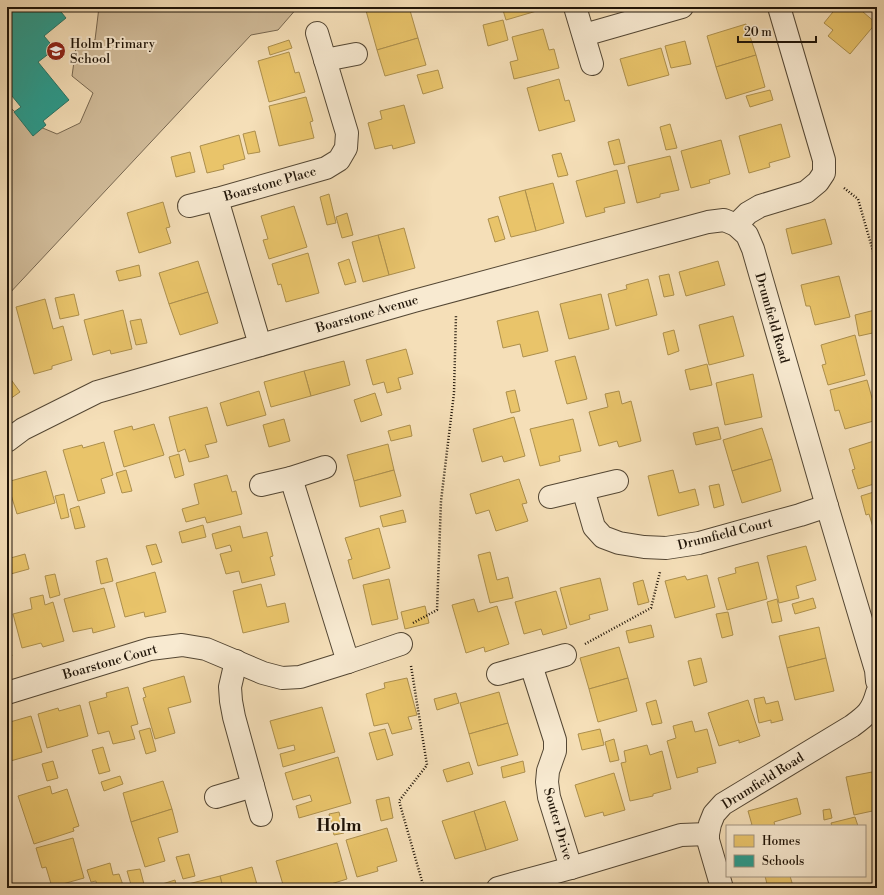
<svg xmlns="http://www.w3.org/2000/svg" width="884" height="895" font-family="'Libre Bodoni',serif">
<style>
.green{fill:#d1bc9a;stroke:#786851}
.homes{fill:#e9c46a;stroke:#ac8f4d}
.schools{fill:#2a9d8f;stroke:#277466}
.lines{fill:none;stroke-linecap:round;stroke-linejoin:round}
.minor-casing{stroke:#544734;stroke-width:24}
.path{stroke:#1f1408;stroke-width:2.5;stroke-dasharray:1 2;stroke-linecap:butt}
.minor{stroke:#f8ead1;stroke-width:22}
.labels{text-anchor:middle;dominant-baseline:central;stroke-width:4;stroke-linejoin:round;paint-order:stroke}
.poi-label{font-size:13px;fill:#1f1408;stroke:#f8ead1;text-anchor:start}
.street-label{font-size:13px;fill:#1f1408;stroke:#f8ead1}
.district-label{font-size:17px;font-weight:bold;fill:#1f1408;stroke:#f8ead1}
</style>
<rect width="100%" height="100%" fill="#f5dfb8"/>
<filter id="stains"><feTurbulence type="fractalNoise" baseFrequency=".005" numOctaves="4"/><feColorMatrix values="0 0 0 0 .2 0 0 0 0 .09 0 0 0 0 .02 0 0 0 .5 -.17"/></filter>
<radialGradient id="worn" r=".72"><stop offset=".6" stop-color="#630" stop-opacity="0"/><stop offset="1" stop-color="#630" stop-opacity=".3"/></radialGradient>
<polygon class="green" points="99,7 298,7 278,30 251,35 7,296 7,105 26,121 57,134 80,123 93,93 72,76 76,47 95,40"/>
<g class="homes">
<polygon points="365,7 409,7 418,38 377,50"/>
<polygon points="502,7 539,7 540,10 506,20"/>
<polygon points="837,7 867,7 863,12 876,23 850,54 828,36 833,30 824,23"/>
<polygon points="503,20 508,40 488,46 483,25"/>
<polygon points="746,24 756,55 716,67 707,36"/>
<polygon points="543,29 549,50 554,49 559,68 514,79 510,62 518,60 512,37"/>
<polygon points="418,38 426,65 385,76 377,50"/>
<polygon points="289,40 292,48 270,55 268,47"/>
<polygon points="685,41 691,64 671,68 665,46"/>
<polygon points="661,48 669,75 628,86 620,59"/>
<polygon points="289,52 295,73 299,72 305,92 269,102 258,61"/>
<polygon points="756,55 765,87 726,99 716,67"/>
<polygon points="438,70 443,88 423,94 417,75"/>
<polygon points="559,79 565,101 569,100 575,121 539,131 527,88"/>
<polygon points="770,90 773,100 750,107 746,96"/>
<polygon points="306,97 313,121 310,122 314,138 279,146 269,106"/>
<polygon points="404,105 415,143 393,149 392,145 375,149 368,123 382,119 380,111"/>
<polygon points="670,124 677,148 666,150 660,127"/>
<polygon points="781,124 790,157 769,163 770,167 749,173 739,136"/>
<polygon points="255,131 260,152 248,154 243,134"/>
<polygon points="239,135 245,159 223,165 224,169 207,173 200,146"/>
<polygon points="619,139 625,163 614,165 608,142"/>
<polygon points="721,140 730,174 709,180 710,183 691,188 681,151"/>
<polygon points="190,152 195,172 176,177 171,157"/>
<polygon points="561,153 568,175 558,177 552,155"/>
<polygon points="670,156 679,190 660,194 660,197 637,203 628,166"/>
<polygon points="617,170 625,203 604,208 605,212 586,217 576,181"/>
<polygon points="553,183 564,223 536,231 525,190"/>
<polygon points="525,190 536,231 511,237 499,197"/>
<polygon points="329,194 336,223 327,225 320,197"/>
<polygon points="163,202 170,227 166,228 171,243 139,253 127,213"/>
<polygon points="294,206 307,247 269,259 263,240 268,239 261,216"/>
<polygon points="347,213 353,235 342,238 336,217"/>
<polygon points="498,216 505,239 495,242 488,219"/>
<polygon points="825,219 832,244 792,254 786,229"/>
<polygon points="404,228 415,268 389,275 378,235"/>
<polygon points="378,235 389,275 363,282 352,242"/>
<polygon points="308,253 319,293 286,302 281,284 278,285 272,264"/>
<polygon points="349,259 356,282 345,285 338,263"/>
<polygon points="198,261 208,292 169,304 159,273"/>
<polygon points="718,261 725,285 686,296 679,272"/>
<polygon points="139,265 141,276 119,281 116,271"/>
<polygon points="669,274 674,295 664,297 659,276"/>
<polygon points="839,276 850,317 815,325 810,306 806,306 801,285"/>
<polygon points="648,279 657,315 616,326 608,294 627,289 626,285"/>
<polygon points="208,292 218,323 180,335 169,304"/>
<polygon points="74,294 79,315 60,319 55,298"/>
<polygon points="601,294 609,329 569,339 560,304"/>
<polygon points="45,299 53,329 63,326 72,360 52,366 52,369 34,374 16,307"/>
<polygon points="123,310 132,349 111,354 110,350 93,355 84,320"/>
<polygon points="875,310 877,319 877,332 859,336 855,315"/>
<polygon points="538,311 548,351 523,357 520,344 503,348 497,321"/>
<polygon points="733,316 744,356 709,365 699,325"/>
<polygon points="141,319 147,343 136,345 130,321"/>
<polygon points="674,330 679,351 668,355 663,333"/>
<polygon points="855,335 865,375 828,385 822,365 826,364 821,345"/>
<polygon points="406,349 413,374 398,378 401,389 387,393 384,382 373,385 366,360"/>
<polygon points="575,356 587,399 567,404 555,361"/>
<polygon points="344,361 350,385 311,396 304,371"/>
<polygon points="707,364 712,385 690,390 685,370"/>
<polygon points="304,371 311,396 271,407 264,382"/>
<polygon points="7,374 20,392 7,401"/>
<polygon points="753,374 762,417 725,425 716,383"/>
<polygon points="867,380 877,416 877,420 845,429 839,410 835,411 830,390"/>
<polygon points="515,390 520,411 511,413 506,392"/>
<polygon points="259,391 266,415 227,426 220,403"/>
<polygon points="619,391 622,404 631,401 641,441 619,447 617,441 599,446 589,412 608,407 605,394"/>
<polygon points="375,393 382,415 361,422 354,400"/>
<polygon points="207,407 217,442 205,445 209,457 189,462 185,449 178,452 169,417"/>
<polygon points="514,417 525,456 504,462 502,456 482,462 473,429"/>
<polygon points="284,419 290,441 269,447 263,425"/>
<polygon points="573,419 581,451 559,456 560,461 540,466 530,429"/>
<polygon points="154,424 164,455 124,467 114,431 132,426 133,430"/>
<polygon points="410,425 412,436 391,441 388,431"/>
<polygon points="718,427 721,439 696,445 693,433"/>
<polygon points="762,428 772,459 732,471 723,440"/>
<polygon points="877,440 877,483 858,489 852,470 855,469 849,449"/>
<polygon points="104,442 113,475 101,479 105,493 78,501 63,450 82,445 83,448"/>
<polygon points="388,444 394,470 354,481 347,455"/>
<polygon points="179,454 184,475 175,478 169,457"/>
<polygon points="772,459 781,491 742,503 732,471"/>
<polygon points="126,470 132,491 122,493 116,473"/>
<polygon points="394,470 401,496 360,507 354,481"/>
<polygon points="673,470 679,493 695,489 699,505 658,516 648,476"/>
<polygon points="46,471 55,503 17,514 7,482"/>
<polygon points="227,475 232,492 236,491 242,514 207,523 205,517 186,522 182,509 199,504 194,484"/>
<polygon points="519,479 527,503 522,504 528,521 496,531 489,510 476,514 470,494"/>
<polygon points="719,484 724,505 714,508 709,486"/>
<polygon points="877,491 877,533 875,534 869,514 866,515 861,496"/>
<polygon points="64,494 69,517 61,519 55,496"/>
<polygon points="79,506 85,527 75,529 70,509"/>
<polygon points="403,510 406,522 383,527 380,516"/>
<polygon points="203,525 206,537 182,543 179,532"/>
<polygon points="240,526 243,538 267,532 273,556 270,557 275,575 242,583 239,571 226,574 220,554 232,551 230,545 216,549 212,534"/>
<polygon points="379,528 390,568 353,579 348,560 352,559 345,538"/>
<polygon points="156,544 162,562 152,565 146,546"/>
<polygon points="806,546 816,580 796,586 799,598 779,603 767,556"/>
<polygon points="490,552 497,580 508,577 513,598 490,603 478,555"/>
<polygon points="25,554 29,569 7,575 7,559"/>
<polygon points="107,558 113,581 101,584 96,561"/>
<polygon points="758,562 767,599 727,610 718,578 736,573 735,568"/>
<polygon points="155,572 166,612 145,617 144,612 125,617 116,583"/>
<polygon points="55,574 60,595 50,598 45,576"/>
<polygon points="707,575 715,607 675,618 665,581 685,576 687,580"/>
<polygon points="600,578 608,610 589,615 590,619 570,625 560,588"/>
<polygon points="389,579 398,619 372,625 363,585"/>
<polygon points="643,580 649,602 638,605 633,583"/>
<polygon points="261,584 267,607 285,603 289,622 243,633 233,591"/>
<polygon points="104,588 115,627 93,633 92,628 73,632 64,599"/>
<polygon points="556,591 567,628 543,635 541,629 524,634 515,602"/>
<polygon points="43,595 45,605 53,602 64,641 43,647 41,643 22,648 13,614 32,609 30,598"/>
<polygon points="813,598 816,608 795,614 792,604"/>
<polygon points="474,599 478,612 497,606 509,644 485,652 484,647 466,653 452,605"/>
<polygon points="777,599 782,621 772,623 767,602"/>
<polygon points="425,606 429,623 405,629 401,612"/>
<polygon points="728,612 733,635 722,638 716,614"/>
<polygon points="651,625 654,637 629,643 626,631"/>
<polygon points="819,627 826,658 787,668 779,636"/>
<polygon points="7,638 12,656 7,657"/>
<polygon points="619,647 628,678 589,689 580,658"/>
<polygon points="701,658 707,682 694,686 688,661"/>
<polygon points="826,658 834,691 795,700 787,668"/>
<polygon points="184,676 191,702 168,708 175,733 155,739 143,698 146,697 143,688"/>
<polygon points="407,678 417,715 408,717 412,729 392,734 388,723 374,726 366,694 385,688 384,683"/>
<polygon points="628,678 637,711 598,722 589,689"/>
<polygon points="128,687 138,724 131,726 135,739 113,744 109,731 98,734 89,702 107,697 106,693"/>
<polygon points="499,692 508,723 469,734 460,703"/>
<polygon points="456,693 459,703 437,710 434,699"/>
<polygon points="764,697 766,704 778,701 783,720 771,723 771,720 759,723 754,699"/>
<polygon points="656,700 662,723 652,725 646,703"/>
<polygon points="748,700 760,736 739,743 739,740 719,746 708,713"/>
<polygon points="80,705 88,736 47,748 38,714 58,708 59,711"/>
<polygon points="322,707 335,752 283,767 280,754 295,750 294,745 278,749 270,721"/>
<polygon points="31,716 42,752 7,762 7,727 11,726 10,722"/>
<polygon points="692,721 695,732 707,729 716,763 697,768 698,772 677,778 667,741 676,738 673,726"/>
<polygon points="508,723 518,755 478,766 469,734"/>
<polygon points="150,728 156,751 146,754 139,731"/>
<polygon points="385,729 393,755 377,760 369,733"/>
<polygon points="600,729 604,745 582,750 578,734"/>
<polygon points="614,739 619,760 610,762 605,742"/>
<polygon points="647,745 650,755 662,751 671,789 653,794 653,796 630,801 621,763 626,762 624,751"/>
<polygon points="103,747 110,771 99,774 92,750"/>
<polygon points="338,757 351,803 299,818 296,806 312,801 310,795 293,800 285,773"/>
<polygon points="53,761 58,778 47,781 42,764"/>
<polygon points="523,761 525,772 503,778 501,767"/>
<polygon points="469,762 473,774 447,782 443,770"/>
<polygon points="872,772 875,786 877,786 877,810 854,815 846,777"/>
<polygon points="614,773 625,810 604,816 603,812 585,817 575,785"/>
<polygon points="120,776 123,784 104,791 101,782"/>
<polygon points="163,781 172,809 131,822 123,793"/>
<polygon points="50,786 52,794 67,789 79,826 73,828 74,831 34,844 18,796"/>
<polygon points="389,797 393,818 381,821 376,800"/>
<polygon points="797,798 801,814 774,822 775,826 746,826 752,825 748,811"/>
<polygon points="505,801 518,840 486,850 474,811"/>
<polygon points="172,809 178,832 158,838 165,861 145,867 131,822"/>
<polygon points="830,809 832,818 824,820 823,810"/>
<polygon points="474,811 486,850 455,859 442,821"/>
<polygon points="339,812 344,833 334,835 329,814"/>
<polygon points="855,817 858,826 832,826 831,823"/>
<polygon points="387,828 397,861 377,867 378,871 357,877 346,840"/>
<polygon points="73,838 84,878 52,887 46,867 42,868 36,848"/>
<polygon points="337,843 347,879 318,888 284,888 276,861"/>
<polygon points="189,854 195,876 183,879 176,857"/>
<polygon points="110,863 113,875 119,874 123,885 114,888 97,888 96,881 91,882 87,870"/>
<polygon points="252,867 258,888 223,888 220,876"/>
<polygon points="140,869 145,888 132,888 127,871"/>
<polygon points="220,876 223,888 189,888 188,884"/>
<polygon points="765,876 790,876 793,886 786,888 768,888"/>
<polygon points="175,880 177,888 157,888 156,886"/>
</g>
<polygon class="schools" points="7,7 57,7 66,18 44,36 55,49 38,62 69,100 43,121 46,125 33,136 14,112 21,107 7,90"/>
<g class="lines">
<g class="minor-casing">
<g id="minor">
<polyline points="575,7 592,64"/>
<polyline points="584,35 682,7"/>
<polyline points="325,60 356,54"/>
<polyline points="189,206 217,199"/>
<polyline points="736,225 748,213 760,206 806,192 818,182 824,173 824,160 779,7"/>
<polyline points="260,345 217,199 326,168 339,160 346,148 347,133 317,33"/>
<polyline points="7,441 23,429 97,392 414,301 708,222 724,220 736,225 747,235 753,249 827,506 876,670 877,681"/>
<polyline points="291,478 348,662"/>
<polyline points="261,485 291,478 325,467"/>
<polyline points="583,489 594,527 603,537 619,543 644,547 666,548 699,543 800,515 827,506"/>
<polyline points="550,497 617,481"/>
<polyline points="236,661 230,687 231,701 234,717 261,815"/>
<polyline points="531,665 555,740 555,751 548,771 547,782 549,797 571,868"/>
<polyline points="498,674 565,655"/>
<polyline points="7,693 150,649 182,645 206,649 263,673 282,678 300,677 348,662 401,644"/>
<polyline points="216,797 253,786"/>
<polyline points="498,888 571,868 681,835 708,834"/>
<path d="M722,888L708,840V834L710,824L714,814L723,804L852,726C867,715 872,711 877,693"/>
</g>
</g>
<g class="path">
<polyline points="844,188 858,199 877,265"/>
<polyline points="413,623 437,610 441,501 454,393 456,315"/>
<polyline points="585,644 651,608 660,572"/>
<polyline points="411,666 427,765 399,801 424,888"/>
</g>
<use href="#minor" class="minor"/>
</g>
<defs>
<g id="school-disc" transform="scale(1)"><circle r="9.5" fill="#8f2418" stroke="#f8ead1"/><path d="M0-5L7-2L0 1L-7-2ZM-4 1L0 2.5L4 1V4Q0 6-4 4Z" fill="#fff"/></g>
</defs>
<g fill-rule="evenodd">
<use href="#school-disc" x="56" y="51"/>
</g>
<g class="labels">
<g class="poi-label">
<text x="70" y="44">Holm Primary<tspan x="70" dy="15">School</tspan></text>
</g>
<g class="street-label">
<text transform="translate(270 184) rotate(-16)">Boarstone Place</text>
<text transform="translate(367 314) rotate(-16)">Boarstone Avenue</text>
<text transform="translate(772 318) rotate(74)">Drumfield Road</text>
<text transform="translate(725 534) rotate(-14)">Drumfield Court</text>
<text transform="translate(110 662) rotate(-16)">Boarstone Court</text>
<text transform="translate(763 781) rotate(-32)">Drumfield Road</text>
<text transform="translate(558 824) rotate(74)">Souter Drive</text>
</g>
<g class="district-label">
<text x="339" y="826">Holm</text>
</g>
</g>
<rect width="884" height="895" fill="none" stroke="#f5dfb8" stroke-width="24"/>
<rect x="8" y="8" width="868" height="879" fill="none" stroke="#1f1408" stroke-width="2"/>
<rect x="12" y="12" width="860" height="871" fill="none" stroke="#1f1408"/>
<rect x="726" y="825" width="140" height="52" fill="#f8ead1" stroke="#a19481"/>
<rect x="734" y="835" width="20" height="12" fill="#e9c46a" stroke="#a19481"/>
<text x="762" y="845" font-size="12" fill="#1f1408">Homes</text>
<rect x="734" y="855" width="20" height="12" fill="#2a9d8f" stroke="#a19481"/>
<text x="762" y="865" font-size="12" fill="#1f1408">Schools</text>
<path d="M738 36v6h78v-6" fill="none" stroke="#1f1408" stroke-width="2"/>
<text x="744" y="36" font-size="12" fill="#1f1408" stroke="#f8ead1" stroke-width="3" paint-order="stroke">20 m</text>
<rect width="100%" height="100%" filter="url(#stains)"/>
<rect width="100%" height="100%" fill="url(#worn)"/>
</svg>
